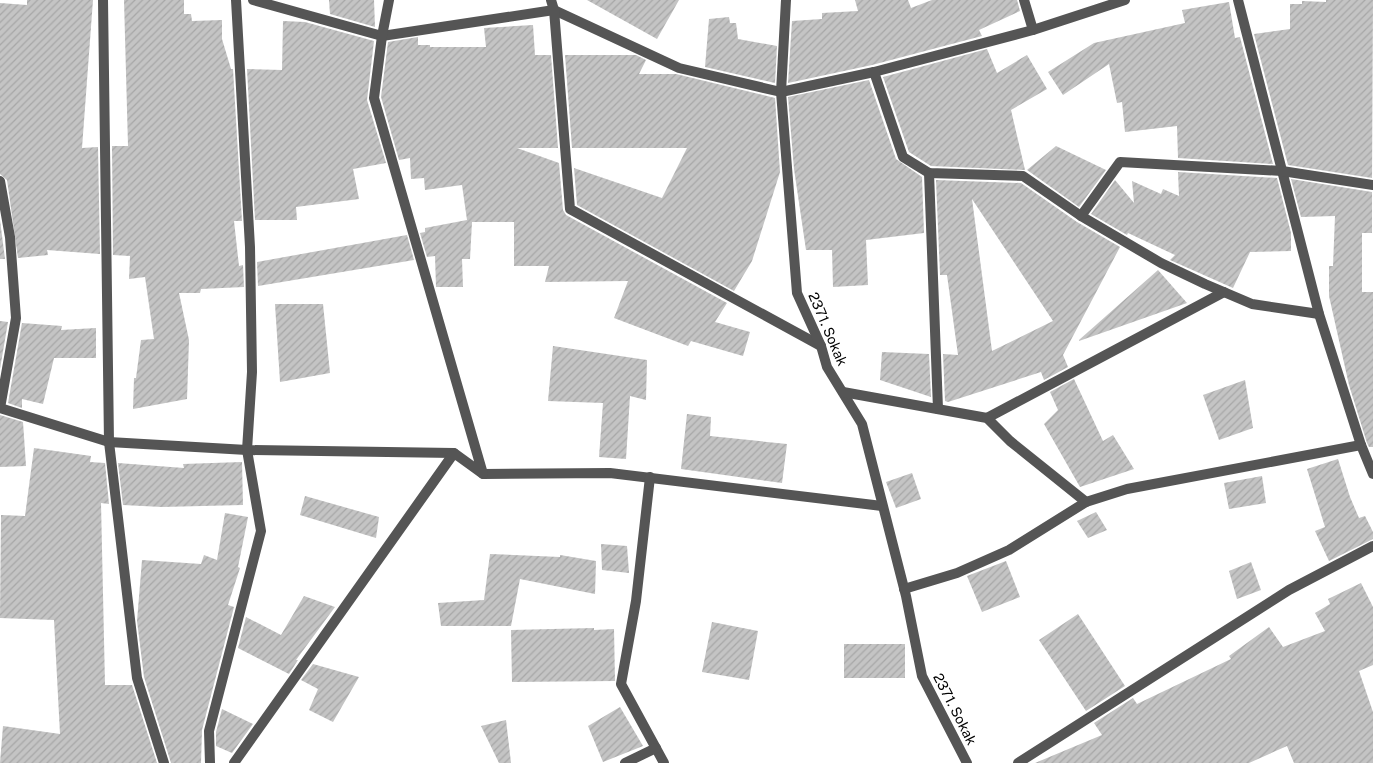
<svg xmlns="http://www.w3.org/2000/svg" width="1373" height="763" font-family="'Public Sans',sans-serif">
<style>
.building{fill:url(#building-hatch);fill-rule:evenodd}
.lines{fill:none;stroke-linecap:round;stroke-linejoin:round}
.minor{stroke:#555;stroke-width:10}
.tertiary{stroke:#555;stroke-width:10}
.labels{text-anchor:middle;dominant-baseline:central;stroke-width:4;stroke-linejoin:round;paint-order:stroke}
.street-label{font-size:14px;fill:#000;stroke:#fff}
</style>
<defs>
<pattern id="building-hatch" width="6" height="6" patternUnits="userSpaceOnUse" patternTransform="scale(1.25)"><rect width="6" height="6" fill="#c4c4c4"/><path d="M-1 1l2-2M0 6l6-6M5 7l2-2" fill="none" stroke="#a7a7a7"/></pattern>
</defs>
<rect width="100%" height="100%" fill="#fff"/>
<g class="building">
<polygon points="27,0 93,0 82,148 98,147 100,254 47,250 48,255 18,258 7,180 0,174 0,3 27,5"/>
<polygon points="124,0 184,0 184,14 191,14 192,21 222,20 222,39 231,69 233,69 242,221 234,221 239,266 243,265 244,287 201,289 200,293 179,293 189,340 187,399 133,409 134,378 136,378 141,340 154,339 145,277 129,279 130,256 113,255 112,146 128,146"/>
<polygon points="329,0 374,0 375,27 330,14"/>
<polygon points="587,0 679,0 657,39"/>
<polygon points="855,0 908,0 911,8 932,0 1017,0 1020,11 979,30 982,36 872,65 788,83 792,21 822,19 822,13 858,11"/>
<polygon points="1326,0 1373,0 1372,178 1288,165 1254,34 1290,29 1290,4 1302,4 1302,1 1326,2"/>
<polygon points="1229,2 1235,38 1240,37 1273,164 1178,158 1177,126 1125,132 1122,102 1117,103 1109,64 1063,95 1048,72 1094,43 1185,23 1182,10"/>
<polygon points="729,17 730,23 736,23 738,39 777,46 775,83 705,67 709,19"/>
<polygon points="283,21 305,22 374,41 367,100 386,163 353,169 359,199 296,207 297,220 255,220 247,69 282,70"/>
<polygon points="533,25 535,55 551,55 558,148 517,148 559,163 563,210 566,215 727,303 715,322 750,332 743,356 691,341 688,346 614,318 628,281 545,282 549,266 514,266 514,222 472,222 470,259 462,259 463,287 436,287 435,256 427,257 420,233 425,232 425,228 467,220 462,185 425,190 424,178 411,179 410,158 399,160 381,97 388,42 418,37 418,45 430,45 430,47 486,47 484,28"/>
<polygon points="987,49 997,73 1027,55 1047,89 1011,110 1025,170 931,166 909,152 883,77"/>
<polygon points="565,55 636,55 646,60 639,74 676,74 775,98 780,172 752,261 734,291 577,205 574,168 662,198 687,148 572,148"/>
<polygon points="869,80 896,159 922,177 924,233 866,240 868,285 833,287 832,250 806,250 794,169 788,97"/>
<polygon points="1056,146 1106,170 1079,207 1027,170"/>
<polygon points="1178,172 1277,178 1291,233 1291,251 1250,252 1233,288 1170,260 1175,255 1128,233 1127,235 1091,214 1115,180 1134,203 1132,181 1161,194 1163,189 1179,196"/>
<polygon points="1291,179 1372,192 1372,233 1362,233 1362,292 1373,292 1373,447 1369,447 1367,443 1349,385 1329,296 1329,266 1333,266 1335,216 1301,217"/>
<path d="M936,180L1021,183L1077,222L1120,247L1063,355L1068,367L1044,380L1041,372L948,402L945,401L943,354L958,355L947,275H940ZM972,199L1053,321L992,351Z"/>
<polygon points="0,220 5,259 0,259"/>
<polygon points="407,235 414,260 258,286 257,262"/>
<polygon points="1158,270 1187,303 1079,341 1079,340"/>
<polygon points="275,304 323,304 330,373 280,382"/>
<polygon points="0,321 8,322 0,369"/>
<polygon points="22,323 62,326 61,330 96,328 96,358 54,358 43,404 22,399 22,408 8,403"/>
<polygon points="553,346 647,360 646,400 630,396 626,459 599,457 603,403 548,401"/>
<polygon points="882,352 929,354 931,397 880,380"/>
<polygon points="1074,379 1103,441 1113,435 1134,469 1080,487 1044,424 1058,410 1050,392"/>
<polygon points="1245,380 1253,428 1219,440 1203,395"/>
<polygon points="687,414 711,417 710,436 787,444 782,483 681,469"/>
<polygon points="0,415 23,422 26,466 0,467"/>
<polygon points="34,448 91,456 90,462 105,463 109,504 101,503 105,685 132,685 157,763 0,763 3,726 60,734 54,620 0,618 1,515 25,516"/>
<polygon points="1338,459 1350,497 1359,518 1365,516 1373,532 1373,539 1329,561 1315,531 1325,527 1307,469"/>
<polygon points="242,462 243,505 162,507 123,505 118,463 184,468 183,464"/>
<polygon points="912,473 921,499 896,508 886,482"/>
<polygon points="1262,476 1266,503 1229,509 1224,483"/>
<polygon points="305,496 379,517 376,538 300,515"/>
<polygon points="1096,512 1107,530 1088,538 1077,521"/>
<polygon points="225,513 248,517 238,567 240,568 228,605 234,607 202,730 201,763 171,763 144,677 137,621 142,560 201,564 204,555 217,560"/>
<polygon points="601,544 627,546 629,573 602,570"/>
<polygon points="490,554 560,557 560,555 596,561 595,594 520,579 511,626 441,626 438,603 484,600"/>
<polygon points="1006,561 1020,597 982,612 967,576"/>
<polygon points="1251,562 1261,590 1237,599 1229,571"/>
<polygon points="1361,583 1373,607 1373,665 1359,671 1373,712 1373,763 1294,763 1287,746 1249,763 1035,763 1102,735 1094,723 1133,698 1137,704 1231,659 1229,656 1269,627 1283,647 1325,631 1315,613 1330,604 1328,599"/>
<polygon points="304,596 335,607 296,660 298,660 289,674 238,648 246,617 281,635"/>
<polygon points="1078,614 1125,686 1086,711 1039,640"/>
<polygon points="712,622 758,631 749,680 702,672"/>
<polygon points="594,628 594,630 614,629 615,681 512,682 511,630"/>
<rect x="844" y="644" width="61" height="34"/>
<polygon points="313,664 359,677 333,722 309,710 318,689 301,680"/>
<polygon points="620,707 643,746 603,762 588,726"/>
<polygon points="222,709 253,724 232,753 216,746 216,732"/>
<polygon points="506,720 511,763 499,763 481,726"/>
</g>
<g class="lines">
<g class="minor">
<polyline points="253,0 382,36 554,10 679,68 781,92 874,72 1033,30 1125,0"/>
<polyline points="551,0 554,10 570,209 821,346"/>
<polyline points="786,0 781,92 797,293 821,346 827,367 862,424 906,596 922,676 967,763"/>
<polyline points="1024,0 1033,30"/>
<polyline points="1238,0 1319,314 1361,445 1373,474"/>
<polyline points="874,72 903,157 929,173 1023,176 1081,216 1161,263 1205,284 1252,304 1319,314"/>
<polyline points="929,173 938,409"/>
<polyline points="0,181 10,237 16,318 0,408"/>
<polyline points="1081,216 1120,162 1282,171 1373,185"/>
<polyline points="843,392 987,418 1010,441 1086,502"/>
<polyline points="0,408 109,442 247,450 454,453"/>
<polyline points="987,418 1224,292"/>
<polyline points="483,474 610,473 882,506"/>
<polyline points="650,477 636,601 621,684 664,763"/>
<polyline points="904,589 957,573 1009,550 1086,502 1127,489 1361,445"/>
<polyline points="210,763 209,731 261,531 247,450 252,372 250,247 236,0"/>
<polyline points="234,763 454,453 483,474 374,98 382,36 389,0"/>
<polyline points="625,763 656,748"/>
<polyline points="1018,763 1289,590 1373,546"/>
</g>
<polyline class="tertiary" points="103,0 109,442 137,678 164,763"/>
</g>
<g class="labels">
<g class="street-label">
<text transform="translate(828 329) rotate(67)">2371. Sokak</text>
<text transform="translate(955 709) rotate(63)">2371. Sokak</text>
</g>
</g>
</svg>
